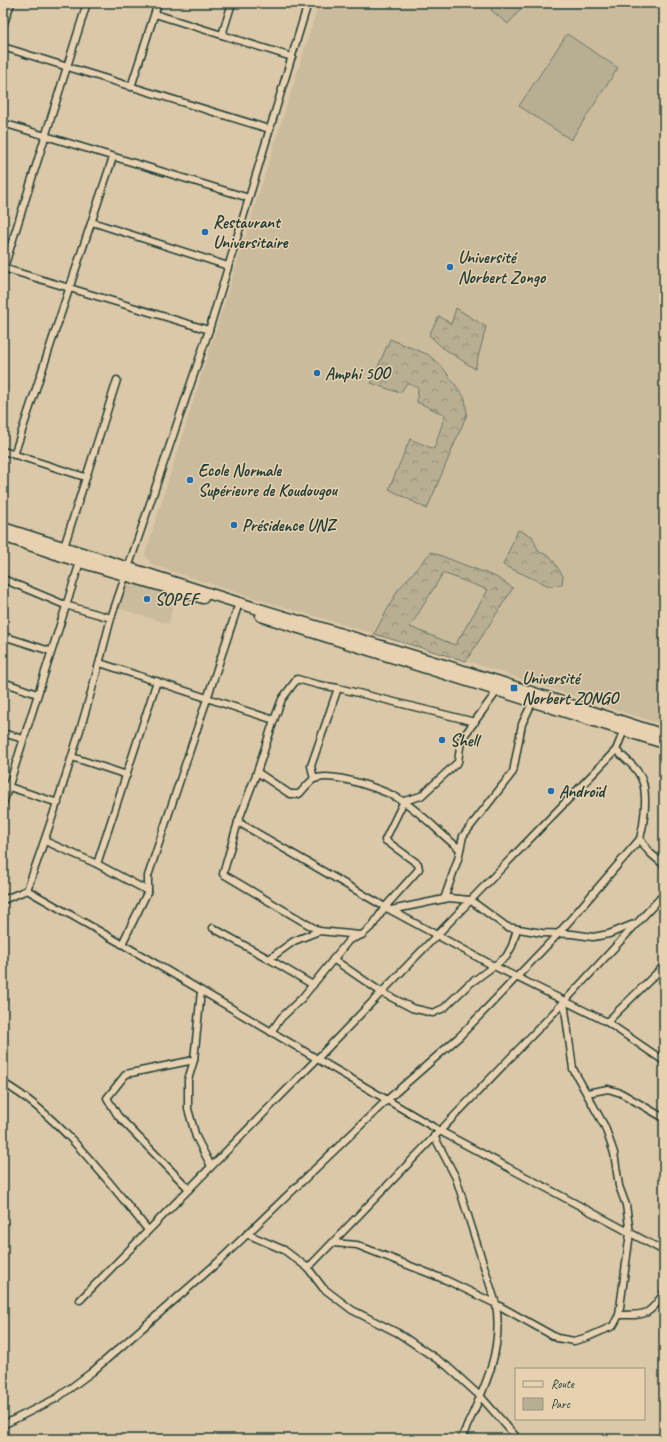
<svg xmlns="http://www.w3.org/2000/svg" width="667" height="1442" font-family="Caveat,sans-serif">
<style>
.built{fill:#cabb9d}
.forest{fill:url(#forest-crowns);stroke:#6c7664;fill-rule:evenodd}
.park{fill:#b8af93;stroke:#6c7664}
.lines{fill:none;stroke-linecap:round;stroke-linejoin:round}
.street-casing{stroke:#1f3d34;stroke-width:9}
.primary-casing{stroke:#1f3d34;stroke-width:13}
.street{stroke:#e7d1b0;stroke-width:6}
.primary{stroke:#e7d1b0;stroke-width:10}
.poi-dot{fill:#1f6fb2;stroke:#e7d1b0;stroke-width:1.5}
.labels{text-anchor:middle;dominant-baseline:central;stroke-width:3;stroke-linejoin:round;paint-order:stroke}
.poi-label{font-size:17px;font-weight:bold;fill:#1f3d34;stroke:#e7d1b0;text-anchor:start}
</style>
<defs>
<pattern id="forest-crowns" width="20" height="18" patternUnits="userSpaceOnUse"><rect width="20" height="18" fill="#b8af93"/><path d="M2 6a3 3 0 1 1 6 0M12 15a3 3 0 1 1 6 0" fill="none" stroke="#959079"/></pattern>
</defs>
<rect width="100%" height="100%" fill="#dbc8a8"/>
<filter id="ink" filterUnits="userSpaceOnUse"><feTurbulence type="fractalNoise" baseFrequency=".025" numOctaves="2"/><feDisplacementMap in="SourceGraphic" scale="8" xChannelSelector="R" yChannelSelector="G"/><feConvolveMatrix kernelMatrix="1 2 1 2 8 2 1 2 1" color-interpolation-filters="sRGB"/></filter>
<g filter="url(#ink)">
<g class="built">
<polygon points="319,3 664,3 664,725 466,661 241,594 152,565 145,554"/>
<polygon points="129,581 175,595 169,624 118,608"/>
</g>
<g class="forest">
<polygon points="456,308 486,327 475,369 443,348 429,335 439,316 451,324"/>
<polygon points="390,339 429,355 443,368 465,398 467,414 427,509 389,489 410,439 434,449 445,415 417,402 418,388 407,383 400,393 371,383"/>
<polygon points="518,530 532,536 539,552 550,556 563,576 562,585 549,586 503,565"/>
<path d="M431,552L496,577L513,588L466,661L374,634L398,590ZM443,573L488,590L455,645L410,627Z"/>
</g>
<g class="park">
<polygon points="497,3 526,3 508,24 491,10"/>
<polygon points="567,34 618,68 571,140 519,106"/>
</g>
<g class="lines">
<g class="street-casing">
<g id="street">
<polyline points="155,14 292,57"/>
<polyline points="3,26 11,3"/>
<polyline points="222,35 232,3"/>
<polyline points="3,47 269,129"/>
<polyline points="131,87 158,3"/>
<polyline points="3,123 249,198"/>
<polyline points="92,222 228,266"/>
<polyline points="3,268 209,330"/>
<polyline points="3,271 87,3"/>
<polyline points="3,451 85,477"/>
<polyline points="14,455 113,157"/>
<polyline points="63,550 117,380"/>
<polyline points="3,579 65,605 111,618"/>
<polyline points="3,636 50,651"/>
<polyline points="100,663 274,720"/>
<polyline points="3,682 37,694"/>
<polyline points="3,733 23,739"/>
<path d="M616,750C625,759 638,768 642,780C648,795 644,824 640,839L649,852L664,865"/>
<polyline points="72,757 127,775"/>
<path d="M257,772L290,794H299C303,790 309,782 314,779C333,771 388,791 404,802C424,815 441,835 460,849"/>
<polyline points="314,779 311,766 338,688 475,722"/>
<polyline points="3,785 58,803"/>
<polyline points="3,804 80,562"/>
<polyline points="238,822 385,907 492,965 607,1022 664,1061"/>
<polyline points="45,841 97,864 148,891 148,876 237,609"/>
<polyline points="97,864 157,681"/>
<polyline points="27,890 122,944 440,1131 664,1251"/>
<polyline points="444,899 458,859 463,836 513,772 522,724 533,701"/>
<path d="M3,900L27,890C59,801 88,710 111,618L209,330L308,3"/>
<polyline points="391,910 449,898 470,900 507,927 542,933 572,934 593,937 609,934 634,924"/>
<polyline points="213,928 269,959 313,985"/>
<polyline points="319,931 223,874 238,822 257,772 274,720 282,699 297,679 319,685 338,688"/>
<polyline points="122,944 148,891"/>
<polyline points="269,959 294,941 319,931 360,935"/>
<polyline points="333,959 381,992 412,1008 433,1013 444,1008 468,985 506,957 512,946 517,929"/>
<polyline points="201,991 194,1060 188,1080 188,1109 196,1137 211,1166"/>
<polyline points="607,1022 664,966"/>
<polyline points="271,1032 281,1018 302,998 349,940 362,935 373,925 385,907 419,869 418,864 385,840 404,801 421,796 458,762 461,740 498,690"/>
<path d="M3,1083C57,1113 109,1182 148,1230"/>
<polyline points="587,1093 608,1089 621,1093 664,1118"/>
<path d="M434,1136L456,1178L496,1304C504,1354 481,1395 461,1439"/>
<polyline points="189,1189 118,1116 107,1098 126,1074 194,1060"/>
<polyline points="247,1234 284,1250 308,1268 323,1288 352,1310 398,1333 447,1366 481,1397 518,1439"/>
<polyline points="333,1243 357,1245 446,1280 496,1304 557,1338 574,1341 588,1337 613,1326 619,1315 630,1233 626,1205 619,1186 614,1153 605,1127 573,1069 564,1002"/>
<polyline points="308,1268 564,1002 664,894"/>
<polyline points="80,1300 317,1059 587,780 616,750 624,730"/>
<path d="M619,1315C647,1315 648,1316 664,1293"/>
<polyline points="3,1425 57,1398 92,1372 217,1263 387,1100 460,1036 558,934 640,839"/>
</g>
</g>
<g class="primary-casing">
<g id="primary">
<polyline points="3,528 239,603 500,682 664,735"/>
<polyline points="3,536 80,562 203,598"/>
<polyline points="261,616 664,743"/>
</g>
</g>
<use href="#street" class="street"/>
<use href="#primary" class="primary"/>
</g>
</g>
<g class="poi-dot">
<circle cx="205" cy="232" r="4"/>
<circle cx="450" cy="267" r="4"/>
<circle cx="317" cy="373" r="4"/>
<circle cx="190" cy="480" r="4"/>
<circle cx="234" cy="525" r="4"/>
<circle cx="147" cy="599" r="4"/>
<rect x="510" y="684" width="8" height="8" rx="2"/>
<circle cx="442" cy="740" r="4"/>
<circle cx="551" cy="791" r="4"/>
</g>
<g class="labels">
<g class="poi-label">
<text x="213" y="222">Restaurant<tspan x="213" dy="20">Universitaire</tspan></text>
<text x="458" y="257">Université<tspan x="458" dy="20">Norbert Zongo</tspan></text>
<text x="325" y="373">Amphi 5OO</text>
<text x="198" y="470">Ecole Normale<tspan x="198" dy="20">Supérieure de Koudougou</tspan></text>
<text x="242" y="525">Présidence UNZ</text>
<text x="155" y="599">SOPEF</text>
<text x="522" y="678">Université<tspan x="522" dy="20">Norbert ZONGO</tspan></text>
<text x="450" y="740">Shell</text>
<text x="559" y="791">Androïd</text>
</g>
</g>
<rect width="667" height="1442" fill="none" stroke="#e7d1b0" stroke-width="16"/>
<rect x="8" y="8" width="651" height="1426" fill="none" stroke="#1f3d34" stroke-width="1.5" filter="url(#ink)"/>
<rect x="515" y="1368" width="130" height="52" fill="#e7d1b0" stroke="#97967e"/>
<rect x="523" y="1381" width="20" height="6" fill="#e7d1b0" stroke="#97967e"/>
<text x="551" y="1388" font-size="12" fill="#1f3d34">Route</text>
<rect x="523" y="1398" width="20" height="12" fill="#b8af93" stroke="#97967e"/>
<text x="551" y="1408" font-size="12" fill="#1f3d34">Parc</text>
</svg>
